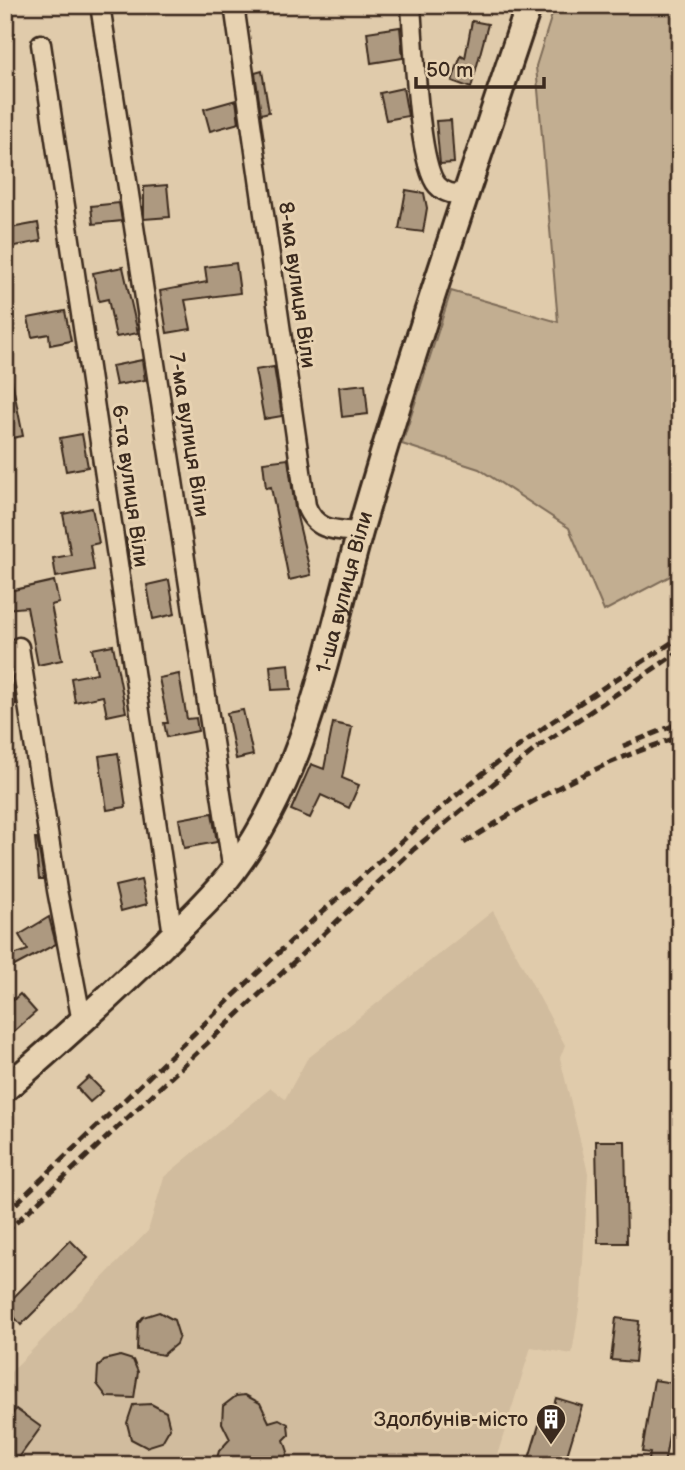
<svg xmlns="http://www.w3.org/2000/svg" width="685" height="1470" font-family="'Balsamiq Sans',sans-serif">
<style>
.built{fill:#d1bc9e}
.green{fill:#c2ae91;stroke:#7e6c58;stroke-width:2}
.building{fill:#ad9980;stroke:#3b2a1e;stroke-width:2}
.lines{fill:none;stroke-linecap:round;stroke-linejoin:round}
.minor-casing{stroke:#3b2a1e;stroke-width:23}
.secondary-casing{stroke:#3b2a1e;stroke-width:30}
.minor{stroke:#e7d2b1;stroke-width:18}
.secondary{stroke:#e7d2b1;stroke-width:24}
.rail{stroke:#3b2a1e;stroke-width:5;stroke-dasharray:10 5;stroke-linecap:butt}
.labels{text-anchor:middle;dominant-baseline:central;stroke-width:6;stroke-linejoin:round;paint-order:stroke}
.street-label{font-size:21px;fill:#3b2a1e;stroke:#e7d2b1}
.poi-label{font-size:21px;fill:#3b2a1e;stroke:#e7d2b1;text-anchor:end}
</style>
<rect width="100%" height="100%" fill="#e0cbab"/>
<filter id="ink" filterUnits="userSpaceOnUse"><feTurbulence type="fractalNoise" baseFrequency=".0143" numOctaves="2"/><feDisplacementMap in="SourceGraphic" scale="14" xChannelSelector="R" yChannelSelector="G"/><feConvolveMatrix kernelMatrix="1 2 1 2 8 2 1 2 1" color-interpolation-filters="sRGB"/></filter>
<g filter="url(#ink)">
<polygon class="built" points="493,911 565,1045 560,1058 588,1173 581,1296 572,1354 531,1347 494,1465 5,1465 5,1378 148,1231 164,1177 271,1088 285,1099 307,1059"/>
<polygon class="green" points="555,5 675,5 680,49 680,571 604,611 569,528 479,469 402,444 451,291 558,322 536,66"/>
<g class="building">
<polygon points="472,21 488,24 471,88 452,81 461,56 465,58"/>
<polygon points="400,27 403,58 371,63 367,32"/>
<polygon points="262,71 269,112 261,114 255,73"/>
<polygon points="403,88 408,116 386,120 380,93"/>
<polygon points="236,100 239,123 210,131 204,109"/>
<polygon points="451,120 454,163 440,164 436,121"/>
<polygon points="167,185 170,217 144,219 144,187"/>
<polygon points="406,190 424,193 427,208 423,232 399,229"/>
<polygon points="119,203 122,221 93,224 91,206"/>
<polygon points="38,223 41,241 5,248 5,229"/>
<polygon points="236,263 240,293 185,300 191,329 167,333 160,291 207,282 205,267"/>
<polygon points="123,267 138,333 116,337 108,299 99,301 93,273"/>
<polygon points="65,311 71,341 50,345 49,334 32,337 28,318"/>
<polygon points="142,360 145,380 116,385 112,366"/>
<polygon points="274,367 282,416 264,419 255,370"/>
<polygon points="12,381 23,436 7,439 5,382"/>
<polygon points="365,384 368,414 342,417 339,387"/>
<polygon points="82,434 88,467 66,471 60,438"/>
<polygon points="288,459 295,508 311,575 289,580 271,487 266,488 263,462"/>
<polygon points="92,508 99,543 90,545 94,570 56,577 53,558 71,555 63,514"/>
<polygon points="141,535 146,566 130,568 126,538"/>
<polygon points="169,580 175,614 153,619 147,585"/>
<polygon points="54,581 59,603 51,605 62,660 38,665 27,607 5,609 5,592"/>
<polygon points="113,645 126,712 107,716 103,696 75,702 71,678 97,673 92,649"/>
<polygon points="289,664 291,689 272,690 270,666"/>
<polygon points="179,674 187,719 196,718 198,731 167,737 164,723 168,723 159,678"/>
<polygon points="5,677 12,677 16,704 5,705"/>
<polygon points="243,710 253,755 236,759 227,713"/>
<polygon points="333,723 352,727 342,778 359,785 349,808 321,795 310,818 291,810 311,764 324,769"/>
<polygon points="118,753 126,807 107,810 99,756"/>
<polygon points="212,813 217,842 184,848 179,819"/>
<polygon points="35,838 37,838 44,879 39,879"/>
<polygon points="141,880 147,904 121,911 115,886"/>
<polygon points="49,917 56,944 5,971 5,958 28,950 19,935"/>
<polygon points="20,994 36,1012 5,1039 5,1007"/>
<polygon points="89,1077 103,1091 90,1102 77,1088"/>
<polygon points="596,1141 625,1141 627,1243 598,1243"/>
<polygon points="70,1240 88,1258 21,1325 5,1306"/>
<polygon points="159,1312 174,1320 179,1336 176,1344 163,1355 137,1350 138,1323 143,1317"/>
<polygon points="616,1318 639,1321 635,1362 611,1360"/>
<polygon points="120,1356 133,1360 138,1372 134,1398 107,1397 97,1384 98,1367 104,1360"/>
<polygon points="654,1380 680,1384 680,1401 675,1400 664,1465 648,1465 650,1453 642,1452"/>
<polygon points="245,1395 260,1403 269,1422 279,1419 288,1424 289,1435 284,1440 288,1452 283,1462 262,1460 260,1465 215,1465 219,1451 230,1439 222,1423 223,1406 236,1396"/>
<polygon points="556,1398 582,1406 564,1465 527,1465 539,1425 547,1427"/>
<polygon points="151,1404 166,1412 170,1428 162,1442 146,1447 131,1439 127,1423 133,1405"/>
<polygon points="16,1409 41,1427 15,1463 5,1456 5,1424"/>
</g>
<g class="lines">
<g class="minor-casing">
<g id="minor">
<polyline points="100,5 233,872"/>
<path d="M234,5L306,506C316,532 336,530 360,532"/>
<path d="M411,7C414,41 418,164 437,185C446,195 455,194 467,194"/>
<polyline points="41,44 173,935"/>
<polyline points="19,647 57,890 82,1022"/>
</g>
</g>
<g class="secondary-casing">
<g id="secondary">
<path id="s1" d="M5,1089C59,1043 110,996 161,947C185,923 213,898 233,871C310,769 329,637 364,518C414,346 472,175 529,5"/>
</g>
</g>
<use href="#minor" class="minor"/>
<use href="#secondary" class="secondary"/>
<g class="rail">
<polyline points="623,746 680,723"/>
<path d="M464,843C533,799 601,761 680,737"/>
<polyline points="5,1214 313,920 418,827 482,774 550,723 680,637"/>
<polyline points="5,1233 414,849 538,747 680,651"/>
</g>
</g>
</g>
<defs>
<g id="building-pin" transform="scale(1.575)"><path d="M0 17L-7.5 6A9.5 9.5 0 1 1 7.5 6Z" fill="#3b2a1e" stroke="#e7d2b1"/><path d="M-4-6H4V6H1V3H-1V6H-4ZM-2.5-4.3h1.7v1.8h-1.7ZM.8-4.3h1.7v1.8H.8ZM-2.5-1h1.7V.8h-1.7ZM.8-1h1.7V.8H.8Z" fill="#fff"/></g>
</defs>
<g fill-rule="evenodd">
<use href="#building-pin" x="551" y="1419"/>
</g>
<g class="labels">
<g class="street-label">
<text transform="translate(297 285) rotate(82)">8-ма вулиця Віли</text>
<text transform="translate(189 435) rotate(81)">7-ма вулиця Віли</text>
<text transform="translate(130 486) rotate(82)">6-та вулиця Віли</text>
<text stroke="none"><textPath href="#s1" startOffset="618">1-ша вулиця Віли</textPath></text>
</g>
<g class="poi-label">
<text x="528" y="1419">Здолбунів-місто</text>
</g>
</g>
<rect width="685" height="1470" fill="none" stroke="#e7d2b1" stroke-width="28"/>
<rect x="14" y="14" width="657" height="1442" fill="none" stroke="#3b2a1e" stroke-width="2.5" filter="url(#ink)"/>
<path d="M416 77v10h128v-10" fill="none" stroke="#3b2a1e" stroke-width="3.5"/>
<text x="426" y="77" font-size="21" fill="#3b2a1e" stroke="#e7d2b1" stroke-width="5" paint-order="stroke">50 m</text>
</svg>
